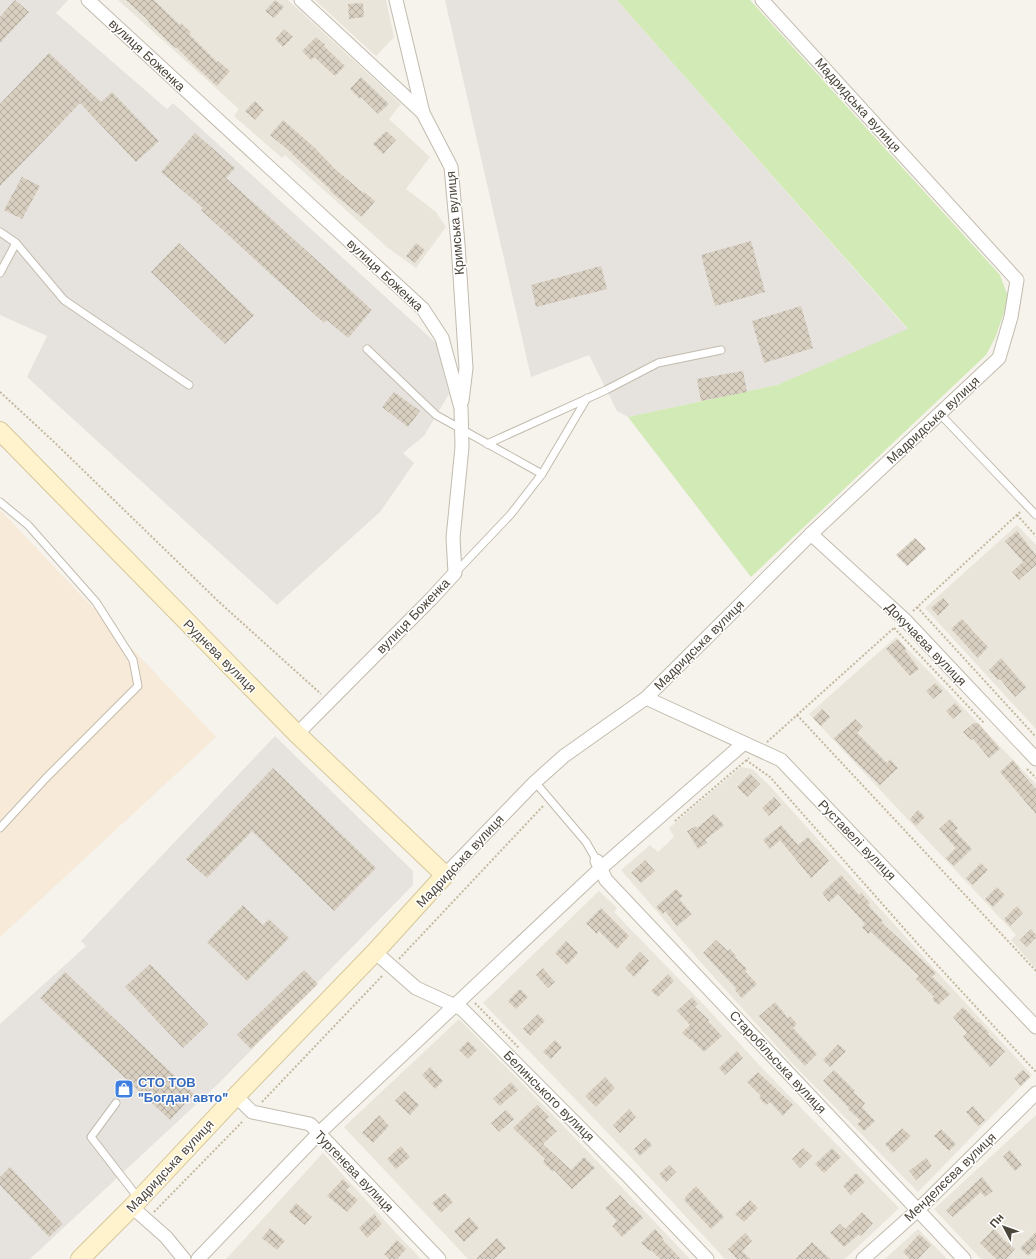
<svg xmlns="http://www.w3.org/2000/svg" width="1036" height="1259" font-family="'Work Sans',sans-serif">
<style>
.residential{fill:#eae5da}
.commercial{fill:#f7ead8}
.industrial{fill:#e6e2dd}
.grass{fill:#d2eab5}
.building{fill:url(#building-cross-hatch)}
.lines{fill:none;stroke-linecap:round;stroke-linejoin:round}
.lane-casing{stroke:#c2bbae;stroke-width:9}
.street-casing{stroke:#c2bbae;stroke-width:15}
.secondary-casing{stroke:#d6c79b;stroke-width:20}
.path{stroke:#c4b79f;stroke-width:2;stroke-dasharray:2 2;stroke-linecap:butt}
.lane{stroke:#fff;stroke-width:7}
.street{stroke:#fff;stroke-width:13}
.secondary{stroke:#fff3cd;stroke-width:18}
.labels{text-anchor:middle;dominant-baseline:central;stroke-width:3;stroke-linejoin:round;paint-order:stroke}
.street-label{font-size:13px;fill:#4b4439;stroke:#fff}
.shop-label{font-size:13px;font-weight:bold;fill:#366cbe;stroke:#fff;text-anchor:start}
</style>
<defs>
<pattern id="building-cross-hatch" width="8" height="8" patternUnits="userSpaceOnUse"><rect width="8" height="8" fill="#d8cfc1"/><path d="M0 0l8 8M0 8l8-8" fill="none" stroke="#b1aa9e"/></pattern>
</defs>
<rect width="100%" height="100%" fill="#f6f3ec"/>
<g class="residential">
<polygon points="118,0 288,0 401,104 389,119 430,157 406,189 436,212 446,227 416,268 388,248 285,155 282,158 234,116 239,109"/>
<polygon points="315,0 386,0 394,37 376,56"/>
<polygon points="1017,525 1036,545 1036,729 925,608"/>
<polygon points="896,637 1036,784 1036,969 1011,940 1016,935 809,714"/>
<polygon points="741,767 752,769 769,785 928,962 1032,1075 918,1192 790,1061 704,966 621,870 650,845 658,852 674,837 669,828"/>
<polygon points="599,891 617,908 614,912 707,1008 761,1067 899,1208 845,1259 725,1259 626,1152 483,1003"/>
<polygon points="459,1019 554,1116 690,1259 468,1259 344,1127"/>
<polygon points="1036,1115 1036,1259 981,1259 934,1209"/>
<polygon points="323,1153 397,1234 421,1259 226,1259"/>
<polygon points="918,1229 947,1259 885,1259"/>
</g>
<polygon class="commercial" points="0,510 216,737 0,937"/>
<g class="industrial">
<polygon points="0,0 68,0 56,13 167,109 173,103 436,343 449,394 424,436 403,453 414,463 380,512 277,605 27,377 47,336 0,315"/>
<polygon points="445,0 617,0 908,330 777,385 628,417 617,411 589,355 531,377"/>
<polygon points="275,736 413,871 413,885 218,1084 30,1259 0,1259 0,1024 86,946 81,941"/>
</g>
<polygon class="grass" points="617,0 750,0 1000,275 1009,299 995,338 986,355 751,577 628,417 777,385 908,329"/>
<g class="building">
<polygon points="15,0 29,12 0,43 0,17"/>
<polygon points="126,0 154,0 180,25 181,23 191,32 189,34 217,62 218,61 230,71 217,86 195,66 176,47 175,48 148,22 149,21"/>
<polygon points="275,0 284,7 274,18 265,11"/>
<polygon points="363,3 364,17 349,19 348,4"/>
<polygon points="284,29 293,37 283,47 275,39"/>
<polygon points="316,37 325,45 324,46 345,66 335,76 314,57 311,60 302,51"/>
<polygon points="49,53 101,102 112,92 159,141 136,162 80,103 0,186 0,104"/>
<polygon points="361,77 389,104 378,114 361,97 360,99 350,89"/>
<polygon points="255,101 264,110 255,120 245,111"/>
<polygon points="283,120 315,148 334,168 363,193 364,192 375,201 362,217 330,191 331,190 292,154 293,154 270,135"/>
<polygon points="386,131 396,140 383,154 373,144"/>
<polygon points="195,133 235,168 226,178 372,310 348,338 327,320 324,323 201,210 203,208 161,172"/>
<polygon points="22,177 40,186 22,219 4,210"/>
<polygon points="751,241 765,292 715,306 701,255"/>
<polygon points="179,243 254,315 225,344 151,272"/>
<polygon points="416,243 425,250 415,263 406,256"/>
<polygon points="601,266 607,289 536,307 531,285"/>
<polygon points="801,306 813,348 764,363 752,321"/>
<polygon points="743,371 747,392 701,401 697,379"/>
<polygon points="394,392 420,411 408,427 382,407"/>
<polygon points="1017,531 1036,555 1036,565 1019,580 1012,572 1023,562 1005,541"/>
<polygon points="915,538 926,549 907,566 896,555"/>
<polygon points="943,598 949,605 938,616 931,608"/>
<polygon points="962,619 971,628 970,628 988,647 978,658 951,629"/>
<polygon points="898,639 906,649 905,650 919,669 910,676 886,649"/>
<polygon points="1001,658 1026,687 1015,697 1000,679 998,680 989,670"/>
<polygon points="935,683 943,691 933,699 926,691"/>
<polygon points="955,703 962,711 953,719 946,711"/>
<polygon points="822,709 830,717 821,726 813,718"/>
<polygon points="855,719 863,727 857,733 887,763 890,759 898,768 880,785 853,759 834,738"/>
<polygon points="974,723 978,723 1000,749 989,758 973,739 971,740 963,732"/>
<polygon points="1013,760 1020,769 1019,770 1036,789 1036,814 1000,772"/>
<polygon points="273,768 376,868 334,911 252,831 207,878 186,859"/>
<polygon points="750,774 760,784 747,797 737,787"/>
<polygon points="774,797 781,805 769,816 762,808"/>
<polygon points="918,810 925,817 916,826 910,819"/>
<polygon points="714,814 724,825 705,840 707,843 698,849 687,831 696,826 697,828"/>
<polygon points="950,819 958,828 955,831 972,849 954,866 946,858 956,848 939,829"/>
<polygon points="781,825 798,845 808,837 829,861 811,878 780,840 770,849 763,840"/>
<polygon points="645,860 655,871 641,883 631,873"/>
<polygon points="981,863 988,870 973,885 966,878"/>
<polygon points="841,875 859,895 861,893 870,903 868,905 883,921 881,922 936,973 932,977 950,994 938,1005 932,999 934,997 916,979 919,976 871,932 868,934 862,927 865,924 838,894 829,902 822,893"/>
<polygon points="997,887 1005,895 993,907 985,899"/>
<polygon points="676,889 683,896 679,899 692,914 677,926 665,911 663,914 656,907"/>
<polygon points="243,905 263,925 269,919 289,938 247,981 207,942"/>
<polygon points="1017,906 1023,913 1010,926 1004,919"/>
<polygon points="601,908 629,936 617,949 599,931 597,934 586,923"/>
<polygon points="1031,929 1036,935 1036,938 1027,947 1020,940"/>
<polygon points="716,940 728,951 730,949 736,956 735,957 747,969 745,971 757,984 742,998 735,990 736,988 703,953"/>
<polygon points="566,941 578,953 567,965 555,953"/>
<polygon points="640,952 649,961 634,977 625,968"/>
<polygon points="150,964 208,1024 183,1048 125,987"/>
<polygon points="543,968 555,982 548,988 536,975"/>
<polygon points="304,970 318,984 251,1049 237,1035"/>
<polygon points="65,972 194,1094 170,1120 40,998"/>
<polygon points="668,974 674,981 658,997 651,991"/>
<polygon points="520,989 528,997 516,1009 508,1001"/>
<polygon points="692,997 698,1004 695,1007 709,1020 708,1021 722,1036 704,1052 691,1039 690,1040 682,1033 690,1025 677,1011"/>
<polygon points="775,1002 788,1018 790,1016 797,1024 793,1028 817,1054 805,1066 759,1016"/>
<polygon points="963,1007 978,1023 979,1022 989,1033 988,1034 1005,1051 990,1067 963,1037 967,1033 953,1017"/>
<polygon points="538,1014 545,1021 530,1036 523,1029"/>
<polygon points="555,1040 562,1047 551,1059 543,1052"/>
<polygon points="468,1041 477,1050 468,1059 459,1050"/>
<polygon points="838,1044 846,1051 830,1067 823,1060"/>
<polygon points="737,1051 743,1058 725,1075 719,1068"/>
<polygon points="430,1067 443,1081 435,1089 422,1075"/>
<polygon points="834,1070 855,1091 853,1092 865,1103 862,1107 875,1121 864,1131 857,1124 861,1121 848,1109 849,1108 823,1081"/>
<polygon points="1023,1070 1030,1077 1021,1086 1014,1078"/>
<polygon points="758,1072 793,1105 783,1116 770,1102 766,1105 759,1098 761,1096 747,1082"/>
<polygon points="605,1077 615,1088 596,1107 585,1096"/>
<polygon points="511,1082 518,1090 500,1106 493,1099"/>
<polygon points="405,1091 419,1105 410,1115 395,1101"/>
<polygon points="537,1105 549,1117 546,1120 557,1131 543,1144 571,1170 584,1157 595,1168 572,1189 554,1170 553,1172 543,1162 545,1159 513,1128"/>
<polygon points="973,1106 985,1120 978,1126 966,1112"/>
<polygon points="629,1109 636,1117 620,1133 613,1125"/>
<polygon points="506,1110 514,1119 499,1132 491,1123"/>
<polygon points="379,1115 389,1126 373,1143 362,1133"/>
<polygon points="902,1128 911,1136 893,1153 885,1144"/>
<polygon points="941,1129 956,1144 949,1151 934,1136"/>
<polygon points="646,1138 652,1145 640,1156 634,1149"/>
<polygon points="401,1146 410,1157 396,1169 387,1159"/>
<polygon points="803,1148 812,1156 800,1168 792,1159"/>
<polygon points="832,1148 841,1157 824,1173 815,1164"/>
<polygon points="1010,1150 1022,1165 1015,1171 1003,1157"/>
<polygon points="926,1158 932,1166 916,1180 909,1171"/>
<polygon points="669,1165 676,1172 666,1182 659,1174"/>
<polygon points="10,1167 63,1224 49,1237 0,1185 0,1177"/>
<polygon points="856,1173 865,1182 851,1195 843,1186"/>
<polygon points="982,1177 993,1191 985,1197 981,1192 953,1217 946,1210"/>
<polygon points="343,1179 350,1186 346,1190 358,1200 347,1212 327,1196"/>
<polygon points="696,1186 724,1217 711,1229 684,1200 686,1197 686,1196"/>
<polygon points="445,1193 453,1202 441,1213 432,1203"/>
<polygon points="620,1195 632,1208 633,1207 643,1218 622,1237 612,1226 617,1221 605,1208"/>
<polygon points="750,1200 758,1208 744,1222 735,1214"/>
<polygon points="296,1203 312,1217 305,1225 289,1212"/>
<polygon points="862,1212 873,1223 861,1236 859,1234 844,1247 830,1233 840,1224 845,1229"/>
<polygon points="374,1214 382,1224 367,1238 359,1228"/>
<polygon points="469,1217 479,1228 464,1242 454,1231"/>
<polygon points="270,1228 285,1241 277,1250 262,1238"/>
<polygon points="655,1229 663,1238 662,1239 681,1259 660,1259 651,1250 650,1251 641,1243"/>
<polygon points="994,1229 1007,1243 1008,1242 1015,1249 1006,1259 996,1259 980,1243"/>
<polygon points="1036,1232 1036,1249 1028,1256 1020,1248"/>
<polygon points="745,1233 752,1241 742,1251 750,1259 737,1259 728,1249"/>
<polygon points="919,1234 931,1245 918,1259 910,1259 903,1252"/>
<polygon points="497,1238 506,1248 494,1259 476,1259"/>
<polygon points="397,1240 406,1249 397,1259 389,1259 384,1254"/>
<polygon points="812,1242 830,1259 795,1259"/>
</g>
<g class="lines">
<g class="lane-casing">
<g id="lane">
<polyline points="0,232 16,243 64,300 189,385"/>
<polyline points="0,273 16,243"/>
<polyline points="367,349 436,415 542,474"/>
<polyline points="940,414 1036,515"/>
<polyline points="487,444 606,390 658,363 721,350"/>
<polyline points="0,502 28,525 96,602 133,660 138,686 46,778 0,828"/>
<polyline points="456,572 511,514 542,474 587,398"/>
<polyline points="535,782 586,842 597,861"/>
<polyline points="116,1103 91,1137 139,1199"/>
</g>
</g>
<g class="street-casing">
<g id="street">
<polyline points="88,0 423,309 442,338 461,408 462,447 453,538 455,573 432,598 297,734"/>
<polyline points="301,0 423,113"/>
<polyline points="396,0 423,113 451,167 458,244 466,368 462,401"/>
<polyline points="811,534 904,619 1036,759"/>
<polyline points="646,698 781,760 1036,1027"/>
<polyline points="597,861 606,880 964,1259"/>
<polyline points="445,875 535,782 564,756 646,698 811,534 999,358 1011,317 1017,280 762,0"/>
<polyline points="375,952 416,988 462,1009 628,1176 707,1259"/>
<polyline points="236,1096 252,1112 310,1124 439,1259"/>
<polyline points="132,1207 166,1237 184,1259"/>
<polyline points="198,1259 319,1133 601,868 744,743"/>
<polyline points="863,1259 918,1210 1036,1093"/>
</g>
</g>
<g class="secondary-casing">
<polyline id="secondary" points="0,431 297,734 445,875 375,952 236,1096 132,1207 80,1259"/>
</g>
<g class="path">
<polyline points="0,392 52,440 218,601 321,694"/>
<polyline points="1017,515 1036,536"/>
<polyline points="917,607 1036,737"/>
<polyline points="913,611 1020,512"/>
<polyline points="894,628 984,723"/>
<polyline points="797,715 1036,971"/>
<polyline points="767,742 895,627"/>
<polyline points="746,760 770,777 916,942 1036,1072"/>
<polyline points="1027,769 1036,778"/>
<polyline points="675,821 749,758"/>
<polyline points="399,959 544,805"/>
<polyline points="475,1003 519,1048"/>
<polyline points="262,1102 383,975"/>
<polyline points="154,1212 243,1121"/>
</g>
<use href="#lane" class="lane"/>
<use href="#street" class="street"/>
<use href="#secondary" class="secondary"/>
</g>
<defs>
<g id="shop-square" transform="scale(1)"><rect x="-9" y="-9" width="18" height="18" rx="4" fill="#3f7fe0" stroke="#fff"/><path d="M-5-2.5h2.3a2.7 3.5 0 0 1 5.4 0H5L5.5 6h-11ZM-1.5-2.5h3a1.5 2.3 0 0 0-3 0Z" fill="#fff"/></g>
</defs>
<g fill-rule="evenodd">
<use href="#shop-square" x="124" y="1089"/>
</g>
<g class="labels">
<g class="street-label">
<text transform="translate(147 55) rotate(43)">вулиця Боженка</text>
<text transform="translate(858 105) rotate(48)">Мадридська вулиця</text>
<text transform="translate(455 223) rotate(-95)">Кримська вулиця</text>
<text transform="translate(385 275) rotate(43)">вулиця Боженка</text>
<text transform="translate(933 420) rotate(-43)">Мадридська вулиця</text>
<text transform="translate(413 616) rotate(-46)">вулиця Боженка</text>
<text transform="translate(926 644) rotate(46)">Докучаєва вулиця</text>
<text transform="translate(699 645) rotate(-45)">Мадридська вулиця</text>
<text transform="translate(220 656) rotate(45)">Руднєва вулиця</text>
<text transform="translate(857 840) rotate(46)">Руставелі вулиця</text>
<text transform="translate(460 861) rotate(-47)">Мадридська вулиця</text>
<text transform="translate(778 1062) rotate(47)">Старобільська вулиця</text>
<text transform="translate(549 1096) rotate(45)">Белинського вулиця</text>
<text transform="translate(170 1166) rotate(-47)">Мадридська вулиця</text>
<text transform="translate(354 1171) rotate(46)">Тургенєва вулиця</text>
<text transform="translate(950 1177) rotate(-44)">Менделєєва вулиця</text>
</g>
<g class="shop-label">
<text x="138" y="1082">СТО ТОВ<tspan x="138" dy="15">"Богдан авто"</tspan></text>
</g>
</g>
<g transform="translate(1004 1227) rotate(311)" stroke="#ffffff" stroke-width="3" paint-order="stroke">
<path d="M0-3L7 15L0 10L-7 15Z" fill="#4b4439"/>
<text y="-6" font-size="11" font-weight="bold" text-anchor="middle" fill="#4b4439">Пн</text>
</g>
</svg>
